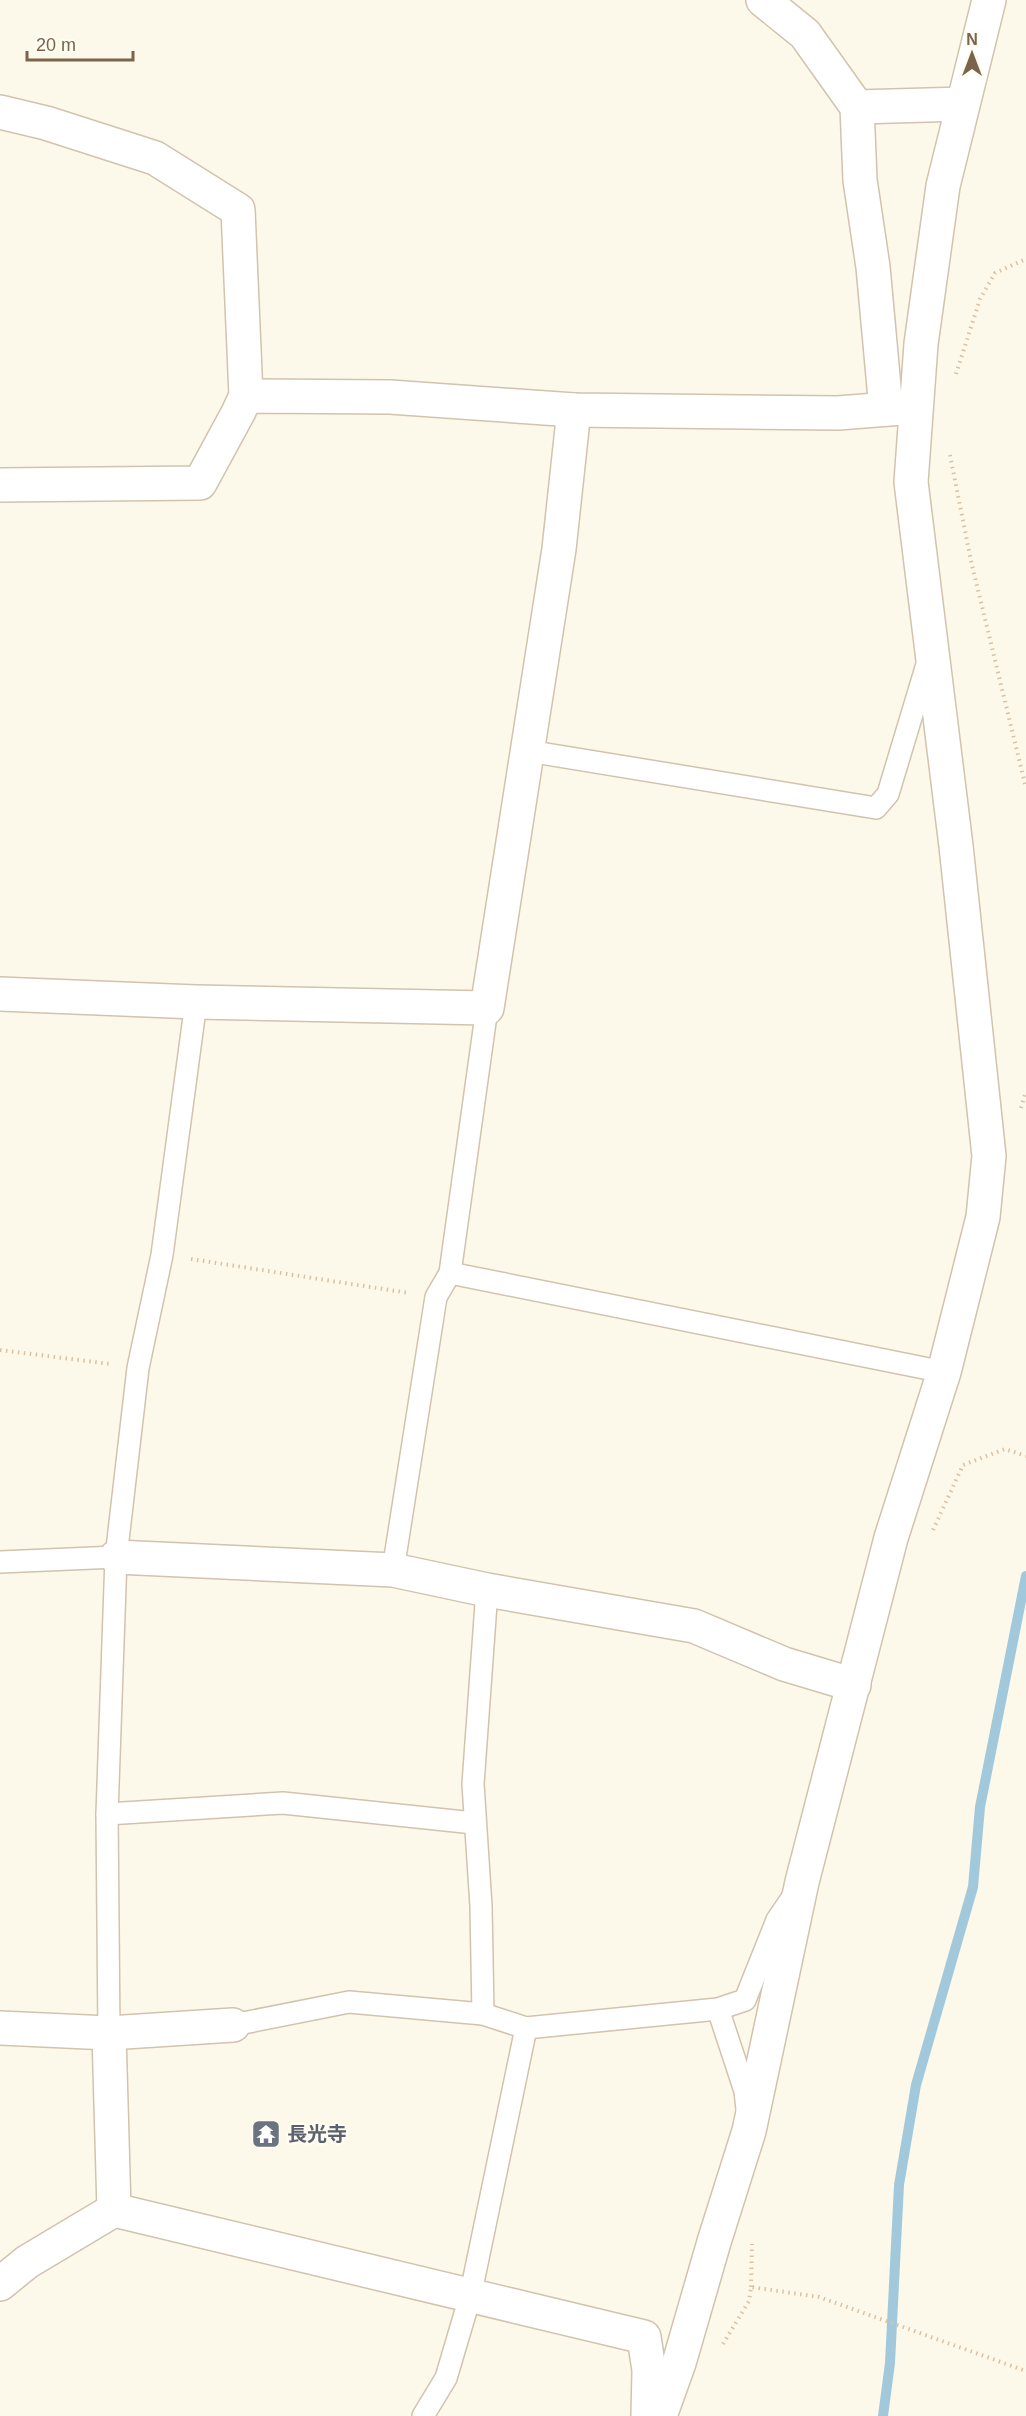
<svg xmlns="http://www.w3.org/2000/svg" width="1026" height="2416" font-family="Helvetica,'Noto Sans JP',sans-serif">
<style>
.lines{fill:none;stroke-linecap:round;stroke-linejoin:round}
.stream{stroke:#a2c9db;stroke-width:10}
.service-casing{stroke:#d1c3ae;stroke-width:24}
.minor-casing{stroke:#d1c3ae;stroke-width:36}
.path{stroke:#dac1a2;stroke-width:4;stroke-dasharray:1.5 4.5;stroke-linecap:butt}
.service{stroke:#fff;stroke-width:21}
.minor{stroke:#fff;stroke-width:33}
.labels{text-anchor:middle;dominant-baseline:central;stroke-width:5;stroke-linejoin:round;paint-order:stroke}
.worship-label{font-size:20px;font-weight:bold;fill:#5b616d;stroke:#fffcf1;text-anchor:start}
</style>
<rect width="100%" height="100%" fill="#fdf9ea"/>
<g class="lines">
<polyline class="stream" points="883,2416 890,2363 899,2185 916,2085 973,1887 980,1807 1026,1576"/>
<g class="service-casing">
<g id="service">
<polyline points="528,751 876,808 888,794 928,661"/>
<polyline points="450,1273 944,1372"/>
<polyline points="0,1562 116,1557"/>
<polyline points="393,1570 436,1297 450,1273 487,1008"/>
<polyline points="107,1814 283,1803 474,1823"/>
<polyline points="718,2009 745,2091 747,2109"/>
<polyline points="483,2014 481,1906 473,1784 487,1590"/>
<polyline points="233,2025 349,2002 483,2014 526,2028 718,2009 745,2000 777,1920 792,1898"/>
<polyline points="109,2033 107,1814 116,1557 138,1368 162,1255 196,1002"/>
<polyline points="423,2416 446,2378 470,2297 526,2028"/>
</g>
</g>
<g class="minor-casing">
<g id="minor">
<polyline points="763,0 805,34 857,107 860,180 873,267 886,409"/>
<polyline points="857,107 963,104"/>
<polyline points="0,112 46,123 155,158 238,210 246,396"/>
<polyline points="0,485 200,483 238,413 246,396 390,397 574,410 838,413 915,407"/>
<polyline points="0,994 196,1002 487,1008 559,549 574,410"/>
<polyline points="116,1557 393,1570 487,1590 694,1626 784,1664 854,1685"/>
<polyline points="0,2028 109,2033 233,2025"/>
<polyline points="109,2033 114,2210"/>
<polyline points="0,2284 27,2262 114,2210 644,2337 649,2370 648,2416"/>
<polyline points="660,2416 679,2363 714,2242 749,2131 802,1882 891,1538 944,1372 983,1217 989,1156 956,846 911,482 921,344 943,186 989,0"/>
</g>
</g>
<g class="path">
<polyline points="956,374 980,299 995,273 1026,259"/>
<polyline points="950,455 971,561 1026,788"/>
<polyline points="1021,1108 1026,1091"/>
<polyline points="191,1259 409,1293"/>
<polyline points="0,1350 110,1364"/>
<polyline points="933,1530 963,1465 1005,1449 1026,1456"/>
<polyline points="751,2287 752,2244"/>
<polyline points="723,2344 749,2301 751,2287 819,2297 1026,2371"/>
</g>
<use href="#service" class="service"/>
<use href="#minor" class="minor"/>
</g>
<defs>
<g id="temple-square" transform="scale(1.5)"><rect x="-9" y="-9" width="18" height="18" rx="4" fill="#6b7280" stroke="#fffcf1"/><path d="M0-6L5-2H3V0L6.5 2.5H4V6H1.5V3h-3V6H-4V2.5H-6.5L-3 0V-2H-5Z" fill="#fff"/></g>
</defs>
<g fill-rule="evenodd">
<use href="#temple-square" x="266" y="2134"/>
</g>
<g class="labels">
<g class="worship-label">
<text x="287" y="2134">長光寺</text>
</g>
</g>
<g transform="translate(972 54)" stroke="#fffcf1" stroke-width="4.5" paint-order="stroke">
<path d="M0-4.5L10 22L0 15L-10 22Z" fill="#7a644b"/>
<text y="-9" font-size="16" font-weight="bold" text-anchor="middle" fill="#7a644b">N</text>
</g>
<path d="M27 51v9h106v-9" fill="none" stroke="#7a644b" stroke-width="3"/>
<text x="36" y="51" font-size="18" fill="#7a644b" stroke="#fffcf1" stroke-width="4.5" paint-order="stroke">20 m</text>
</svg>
